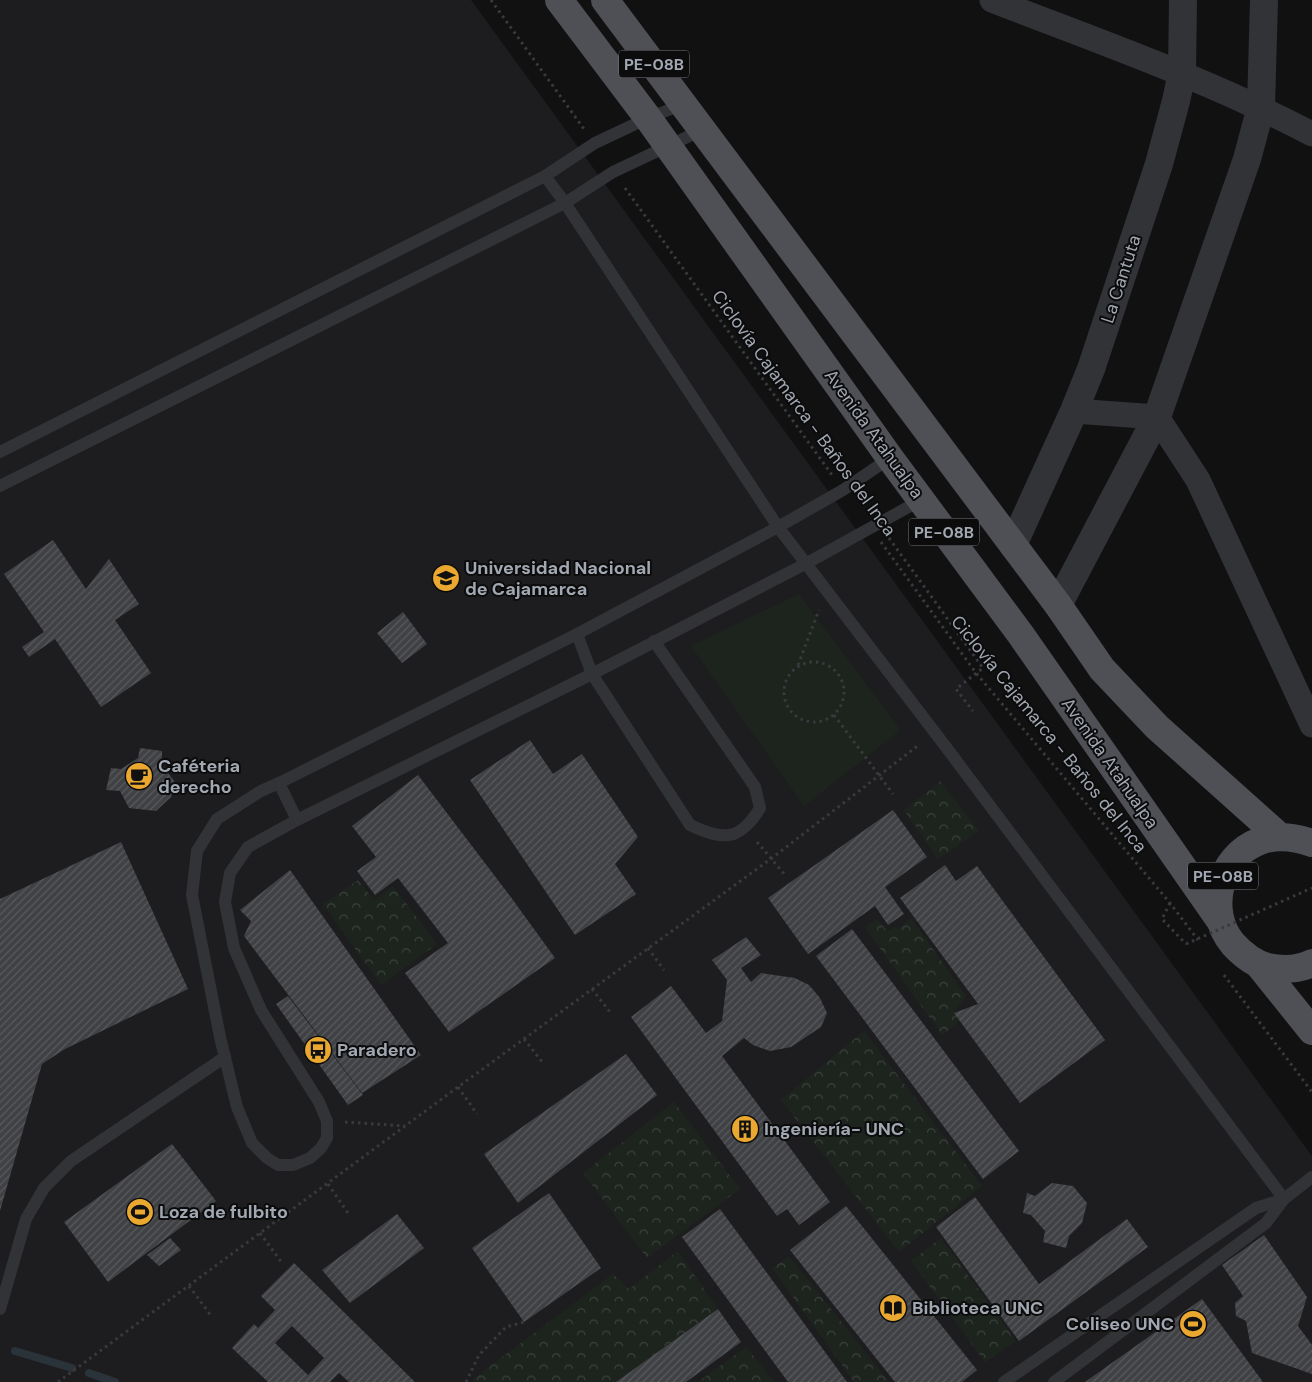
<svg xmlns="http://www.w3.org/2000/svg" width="1312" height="1382" font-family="'DM Sans',sans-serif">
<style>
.built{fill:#1d1d1f}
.grass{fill:#1d241e}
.park{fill:url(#park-crowns)}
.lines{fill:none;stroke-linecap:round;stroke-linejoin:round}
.stream{stroke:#2b333a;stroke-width:8}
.building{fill:url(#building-hatch);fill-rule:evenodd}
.path{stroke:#383a3e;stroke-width:3;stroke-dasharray:2.5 4;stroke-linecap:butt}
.service{stroke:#323337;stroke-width:12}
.minor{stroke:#323337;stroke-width:25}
.tertiary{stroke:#323337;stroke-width:28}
.primary{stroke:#4e5056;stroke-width:28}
.path-bridge{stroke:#383a3e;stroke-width:3;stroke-dasharray:2.5 4;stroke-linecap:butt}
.labels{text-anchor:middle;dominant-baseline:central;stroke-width:4;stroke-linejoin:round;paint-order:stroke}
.shield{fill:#0c0c0d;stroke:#757980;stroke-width:1}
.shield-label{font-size:16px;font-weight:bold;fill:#a2a8b2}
.street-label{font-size:18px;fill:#a2a8b2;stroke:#0c0c0d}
.poi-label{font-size:18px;font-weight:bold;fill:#a2a8b2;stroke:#0c0c0d;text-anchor:start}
</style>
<defs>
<pattern id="park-crowns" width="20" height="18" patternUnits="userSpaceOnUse" patternTransform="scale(1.25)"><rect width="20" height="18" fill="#1d241e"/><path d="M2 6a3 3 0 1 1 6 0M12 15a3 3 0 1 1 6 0" fill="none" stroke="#3b413c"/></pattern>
<pattern id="building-hatch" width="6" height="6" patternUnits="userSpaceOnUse" patternTransform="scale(1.25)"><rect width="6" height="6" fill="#404145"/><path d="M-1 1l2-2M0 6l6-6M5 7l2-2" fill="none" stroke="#585a5d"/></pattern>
</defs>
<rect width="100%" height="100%" fill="#111112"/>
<polygon class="built" points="0,0 471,0 1312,1156 1312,1382 0,1382"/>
<polygon class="grass" points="799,594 901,730 804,806 691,646"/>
<g class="park">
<polygon points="940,781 979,831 938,859 904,810"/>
<polygon points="358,880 374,900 393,886 437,944 381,985 323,904"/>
<polygon points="911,918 966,996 954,1013 960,1021 942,1035 865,927 877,919 887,931 895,927 898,929"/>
<polygon points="864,1031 982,1186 899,1252 781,1100"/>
<polygon points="674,1102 740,1189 647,1258 583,1173"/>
<polygon points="941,1238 1016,1341 985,1362 911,1261"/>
<polygon points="678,1251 718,1309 616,1382 473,1382 473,1379 613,1274 629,1289"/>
<polygon points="789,1256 889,1382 854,1382 772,1268"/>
<polygon points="746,1347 775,1382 698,1382"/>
</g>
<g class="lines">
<g class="stream">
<polyline points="15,1351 72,1368"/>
<polyline points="89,1373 115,1382"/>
</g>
</g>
<g class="building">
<polygon points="53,540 86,589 109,559 139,604 115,620 151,673 101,707 55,639 29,657 22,647 44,632 4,574"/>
<polygon points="403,612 427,644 402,663 377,633"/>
<polygon points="530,740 553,774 582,754 638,837 615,864 636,894 575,935 470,780"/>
<polygon points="140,748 162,751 162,765 175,782 171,797 156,811 129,808 120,791 106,790 111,768 121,769 138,758"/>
<polygon points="418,775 510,896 555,958 449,1032 405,973 448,943 398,878 375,895 357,871 376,857 352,826"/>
<polygon points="893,810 927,857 885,887 904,914 888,925 875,906 808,954 768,898"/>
<polygon points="121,842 188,989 65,1049 42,1064 0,1211 0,899"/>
<polygon points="945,865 956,881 977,866 1105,1040 1020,1103 954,1013 978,1004 900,898"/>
<polygon points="290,870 421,1055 362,1093 244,936 251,921 240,910"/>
<polygon points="852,929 1019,1151 983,1179 816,956"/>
<polygon points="746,937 761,955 741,968 751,982 761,973 795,978 809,985 820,998 827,1013 821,1027 791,1047 770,1051 753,1045 744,1038 722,1056 830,1202 799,1225 787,1209 777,1216 631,1017 671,986 706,1033 722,1021 727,980 712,960"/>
<polygon points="288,996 363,1095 348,1105 276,1004"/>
<polygon points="626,1054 657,1095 518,1203 484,1154"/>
<polygon points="172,1144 216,1201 108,1282 64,1222"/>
<polygon points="1052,1183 1073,1186 1087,1203 1082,1223 1069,1236 1066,1248 1043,1242 1045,1231 1031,1215 1023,1213 1027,1193 1035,1196"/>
<polygon points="549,1193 601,1268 524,1322 472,1248"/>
<polygon points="975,1197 1039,1284 1127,1219 1148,1247 1019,1341 936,1227"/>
<polygon points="846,1206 977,1370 962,1382 895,1382 790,1250"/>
<polygon points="720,1209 847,1382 788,1382 682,1237"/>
<polygon points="397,1214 424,1248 350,1303 322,1270"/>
<polygon points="1264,1235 1307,1297 1298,1326 1312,1345 1312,1374 1252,1353 1246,1321 1236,1316 1235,1303 1243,1296 1222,1265"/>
<polygon points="170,1238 181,1250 159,1266 147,1255"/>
<path d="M294,1263L415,1382H349L339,1373L330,1382H268L232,1348L254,1324L258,1328L275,1310L261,1296ZM292,1326L324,1358L308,1375L275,1343Z"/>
<polygon points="1202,1299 1263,1382 1085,1382"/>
<polygon points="718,1309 741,1342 686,1382 616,1382"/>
</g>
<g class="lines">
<g class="path">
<polyline points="491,0 584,129"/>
<polyline points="625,188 832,475"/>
<polyline points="889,538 983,668 956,689 973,711"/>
<polyline points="881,542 976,673 1170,903 1198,940"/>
<circle cx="814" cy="692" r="30"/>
<polyline points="798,665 819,610"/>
<polyline points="834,715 893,794"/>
<polyline points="757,842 786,876"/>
<polyline points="1170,903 1162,919 1186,944"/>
<polyline points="648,948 664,970"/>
<polyline points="1224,975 1312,1092"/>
<polyline points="592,989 610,1012"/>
<polyline points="524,1039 543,1063"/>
<polyline points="458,1087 477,1114"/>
<polyline points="345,1122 405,1126"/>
<polyline points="328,1184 348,1213"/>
<polyline points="260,1233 282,1263"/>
<polyline points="189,1286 212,1317"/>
<polyline points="58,1382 458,1087 772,858 920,744"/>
<polyline points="466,1382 479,1355 506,1327 524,1322"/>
</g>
<g class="service">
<polyline points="545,176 565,203 778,527 949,751 1284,1199"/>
<polyline points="0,452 545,176 595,143 648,118 684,104"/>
<polyline points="890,458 843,490 778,527 577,634 279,783 261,791 217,819 197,851 192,895 220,1037 237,1107 252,1143 267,1158 278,1165 293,1165 310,1158 321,1148 327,1138 327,1121 319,1102 261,1010 234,948 225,902 230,873 248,847 297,820 592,674 807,563 921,500"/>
<polyline points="0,486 565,203 613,172 702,130"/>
<path d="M577,634L592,674L690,825C723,841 740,841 760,808L755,787L654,641"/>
<polyline points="279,783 297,820"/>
<polyline points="0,1309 26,1219 44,1188 71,1161 225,1057"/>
<polyline points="1004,1382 1256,1208 1284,1199"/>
<polyline points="1054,1382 1266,1223 1284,1199 1312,1177"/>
</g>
<g class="minor">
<path d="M992,0C1100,42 1209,80 1312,134"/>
<polyline points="1074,411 1157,417 1198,480 1312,725"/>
</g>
<g class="tertiary">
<polyline points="1013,545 1074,411 1091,369 1159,164 1176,101 1182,73 1183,0"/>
<polyline points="1058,605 1157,417 1247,159 1261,107 1264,0"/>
</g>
<g class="primary">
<polyline points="559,0 648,118 890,458 1021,635 1219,919"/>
<polyline points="605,0 1058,605 1102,669 1157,727 1279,836"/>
<path d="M1312,843C1295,837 1278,834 1260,841C1219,856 1205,911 1233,944C1243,955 1253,963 1267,967C1282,970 1298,970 1312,963"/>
<polyline points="1259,965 1312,1031"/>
</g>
<polyline class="path-bridge" points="1186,944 1312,888"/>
</g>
<defs>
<g id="university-disc" transform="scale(1.4375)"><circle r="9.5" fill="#eba830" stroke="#0c0c0d"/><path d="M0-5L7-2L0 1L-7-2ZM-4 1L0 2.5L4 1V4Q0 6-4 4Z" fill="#111"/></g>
<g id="cafe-disc" transform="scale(1.4375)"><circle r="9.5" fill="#eba830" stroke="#0c0c0d"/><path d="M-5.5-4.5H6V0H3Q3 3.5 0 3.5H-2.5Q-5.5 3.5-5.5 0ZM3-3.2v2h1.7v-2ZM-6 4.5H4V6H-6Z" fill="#111"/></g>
<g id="bus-disc" transform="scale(1.4375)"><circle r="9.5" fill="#eba830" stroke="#0c0c0d"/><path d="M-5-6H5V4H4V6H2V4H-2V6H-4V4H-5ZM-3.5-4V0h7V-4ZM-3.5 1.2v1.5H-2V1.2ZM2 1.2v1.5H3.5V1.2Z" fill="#111"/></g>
<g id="building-disc" transform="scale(1.4375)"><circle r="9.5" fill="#eba830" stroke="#0c0c0d"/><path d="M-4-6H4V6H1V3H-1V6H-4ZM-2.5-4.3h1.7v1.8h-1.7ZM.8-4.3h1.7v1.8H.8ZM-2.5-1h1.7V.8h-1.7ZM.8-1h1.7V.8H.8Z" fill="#111"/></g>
<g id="stadium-disc" transform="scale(1.4375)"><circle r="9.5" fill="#eba830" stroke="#0c0c0d"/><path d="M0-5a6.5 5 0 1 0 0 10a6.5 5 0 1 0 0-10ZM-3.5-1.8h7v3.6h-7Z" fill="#111"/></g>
<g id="library-disc" transform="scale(1.4375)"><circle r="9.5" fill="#eba830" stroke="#0c0c0d"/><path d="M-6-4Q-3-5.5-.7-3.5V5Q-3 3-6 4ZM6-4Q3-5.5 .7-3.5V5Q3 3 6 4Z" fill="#111"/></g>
</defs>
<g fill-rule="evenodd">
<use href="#university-disc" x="446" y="578"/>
<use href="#cafe-disc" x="139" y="776"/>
<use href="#bus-disc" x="318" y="1050"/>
<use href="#building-disc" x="745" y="1129"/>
<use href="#stadium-disc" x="140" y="1212"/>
<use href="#library-disc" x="893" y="1308"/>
<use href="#stadium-disc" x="1193" y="1324"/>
</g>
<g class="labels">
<g class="shield">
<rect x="619" y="50.5" width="70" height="27" rx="4"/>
<rect x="909" y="518.5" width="70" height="27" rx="4"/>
<rect x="1188" y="862.5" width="70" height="27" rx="4"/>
</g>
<g class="shield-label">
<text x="654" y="64">PE-08B</text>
<text x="944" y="532">PE-08B</text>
<text x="1223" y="876">PE-08B</text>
</g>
<g class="street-label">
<text transform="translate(1121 279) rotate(-72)">La Cantuta</text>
<text transform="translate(804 413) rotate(54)">Ciclovía Cajamarca - Baños del Inca</text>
<text transform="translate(874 434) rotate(54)">Avenida Atahualpa</text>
<text transform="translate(1049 734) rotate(51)">Ciclovía Cajamarca - Baños del Inca</text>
<text transform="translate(1110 763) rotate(55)">Avenida Atahualpa</text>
</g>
<g class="poi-label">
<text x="465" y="568">Universidad Nacional<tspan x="465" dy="21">de Cajamarca</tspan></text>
<text x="158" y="766">Caféteria<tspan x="158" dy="21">derecho</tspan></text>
<text x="337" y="1050">Paradero</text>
<text x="764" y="1129">Ingeniería- UNC</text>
<text x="159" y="1212">Loza de fulbito</text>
<text x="912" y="1308">Biblioteca UNC</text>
<text x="1174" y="1324" text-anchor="end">Coliseo UNC</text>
</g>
</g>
</svg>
